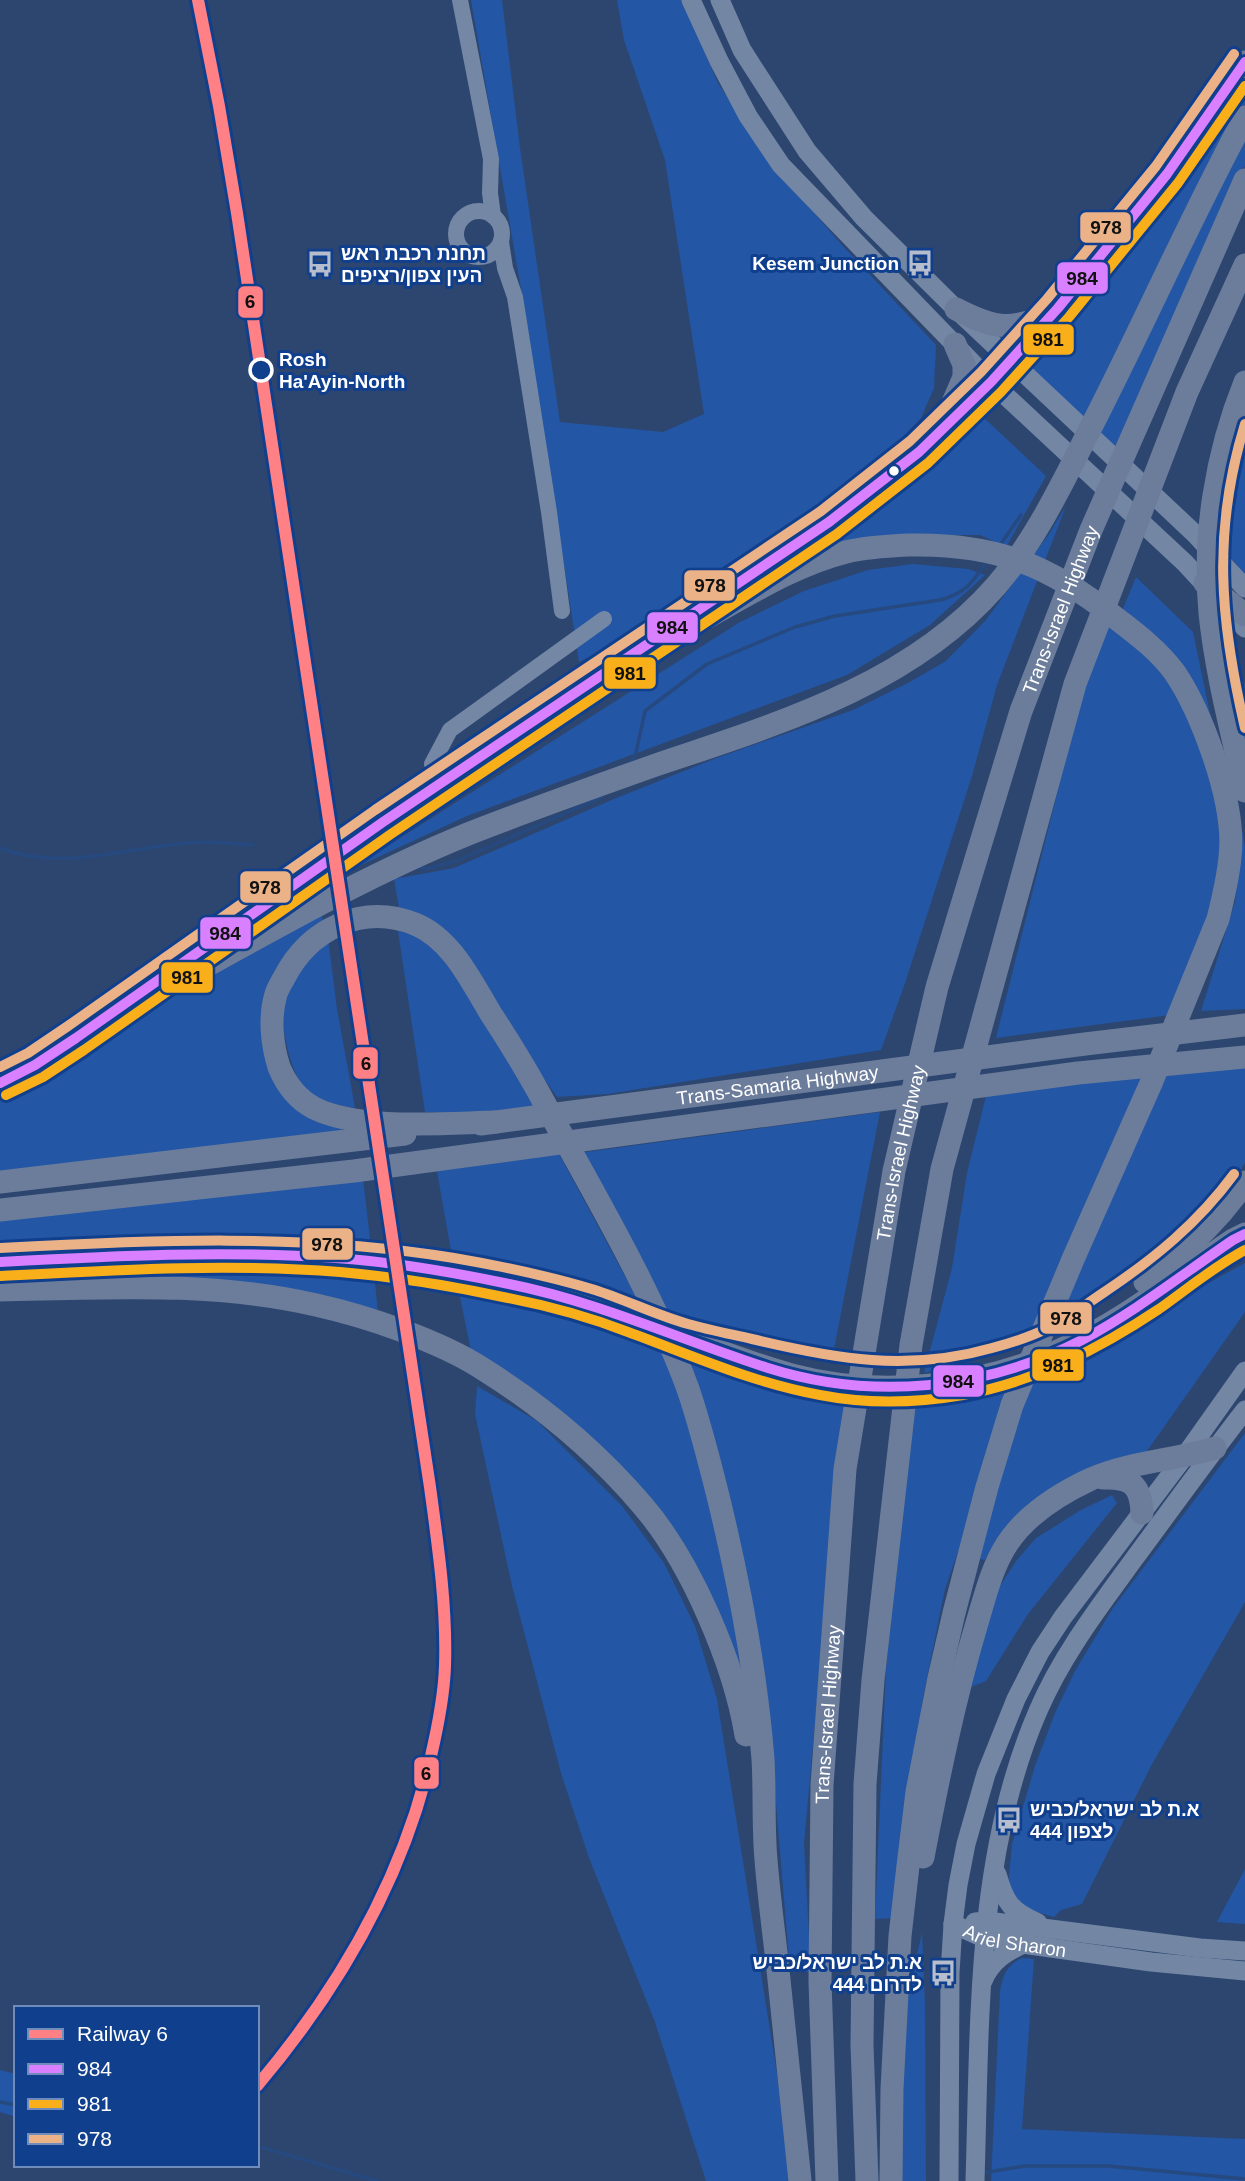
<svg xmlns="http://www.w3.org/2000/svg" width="1245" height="2181" font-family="Helvetica,Heebo,sans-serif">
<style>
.green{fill:#2356a4}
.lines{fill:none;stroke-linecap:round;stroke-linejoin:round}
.stream{stroke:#264980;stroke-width:3.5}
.minor{stroke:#7487a4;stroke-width:16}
.major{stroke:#7386a3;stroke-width:19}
.highway{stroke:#6c7d9b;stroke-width:23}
.bus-1-casing{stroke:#103f8d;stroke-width:16}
.bus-2-casing{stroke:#103f8d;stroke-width:16}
.bus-3-casing{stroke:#103f8d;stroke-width:16}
.bus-1{stroke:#d880ff;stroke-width:10}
.bus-2{stroke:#f9af1a;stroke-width:10}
.bus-3{stroke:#ebb288;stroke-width:10}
.rail-1-casing{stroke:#103f8d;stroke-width:18}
.rail-1{stroke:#ff8085;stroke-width:12}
.stop-dot{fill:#103f8d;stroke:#fff;stroke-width:3.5}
.bus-dot{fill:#fff;stroke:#103f8d;stroke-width:2.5}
.labels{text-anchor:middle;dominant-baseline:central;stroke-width:6;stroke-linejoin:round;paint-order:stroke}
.poi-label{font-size:19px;font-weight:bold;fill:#fff;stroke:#103f8d;text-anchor:start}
.stop-label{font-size:19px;font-weight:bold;fill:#fff;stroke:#103f8d;text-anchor:start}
.street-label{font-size:19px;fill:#fff;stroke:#103f8d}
.line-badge{stroke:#103f8d;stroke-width:2.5}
.pale-badge-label{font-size:19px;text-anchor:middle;font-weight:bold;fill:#111}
</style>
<rect width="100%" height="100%" fill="#2d4670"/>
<g class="green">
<polygon points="471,0 502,0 520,148 560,422 663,432 704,414 665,160 624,40 617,0 682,0 718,83 765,155 841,244 936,345 934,388 921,418 864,478 678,612 579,662 525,312"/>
<polygon points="1245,78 1245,166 1236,182 1116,452 1024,365 1129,236"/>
<polygon points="978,412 1046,476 1006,547 980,535 934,535 735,592"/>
<polygon points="1245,414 1245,576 1219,542 1235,441"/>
<polygon points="1066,506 997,685 972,776 904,986 881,1050 608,1094 557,1097 508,1028 399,908 394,879 454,868 614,799 714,759 853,710 908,683 946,661 986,620 1049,534"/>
<polygon points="913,564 968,569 985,575 930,625 847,675 467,816 348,871 740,622 804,591 868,570"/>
<polygon points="1136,577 1193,632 1214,733 1183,667 1123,609"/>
<polygon points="1106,623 1143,651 1170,685 1194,730 1211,769 1218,812 1220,847 1217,875 1204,931 1170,1015 996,1038 1085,682"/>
<polygon points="1228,653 1245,685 1245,758 1231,682"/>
<polygon points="1242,831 1245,846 1245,1009 1201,1011 1235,902"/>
<polygon points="317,885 323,922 292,946 277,971 268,1060 345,1126 337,1134 0,1177 0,1096 15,1089"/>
<path d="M398,931L417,935L438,954L455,975L538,1105C497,1112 466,1113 425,1112Z"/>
<path d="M328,938L337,1009L355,1108C338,1105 323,1103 309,1092C291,1079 278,1021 285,1000C294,976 310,956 328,938Z"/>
<polygon points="1245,1067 1245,1163 1221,1199 1162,1254 1105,1297 1068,1320 1064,1303 1166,1071"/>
<polygon points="1147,1072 1026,1342 988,1356 924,1373 952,1268 967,1173 986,1096"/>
<polygon points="880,1112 833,1354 797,1351 665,1318 579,1153"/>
<polygon points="559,1154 646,1315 453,1262 437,1171"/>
<polygon points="363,1178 371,1248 333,1251 0,1255 0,1218"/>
<polygon points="190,1261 374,1271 378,1314 0,1282 0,1273"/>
<polygon points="1245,1263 1245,1312 1140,1461 1001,1537 985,1560 976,1558 1031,1381 1124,1334 1161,1309"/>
<polygon points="457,1282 590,1317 657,1339 675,1384 706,1481 748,1672 737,1674 674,1535 471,1351"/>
<polygon points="680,1348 802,1388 834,1397 848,1397 832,1538 804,1844 811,1972 790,1971 770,1731"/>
<polygon points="1019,1378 945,1589 923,1698 894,1918 875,1919 886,1669 915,1398"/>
<polygon points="477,1386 537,1421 622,1506 664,1563 695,1626 717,1699 780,2092 790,2181 706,2181 655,2022 589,1858 561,1773 512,1586 475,1414"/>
<polygon points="1245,1433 1245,1602 1151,1766 1082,1904 1061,1910 1054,1917 1025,1909 1008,1886 1012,1844 1035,1766 1055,1713 1075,1671 1113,1608"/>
<polygon points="1112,1495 1117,1503 1028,1614 986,1681 971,1687 994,1595 1017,1560 1036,1538 1081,1510"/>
<polygon points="1245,1869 1245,1924 1217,1922"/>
<polygon points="922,1933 925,2003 926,2181 900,2181 902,2072 909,1988"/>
<path d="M1022,1958L1034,1959L1022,2129L1245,2139V2181H991L1000,1991C1003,1975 1007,1965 1022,1958Z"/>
<polygon points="0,2070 16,2074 16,2117 0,2112"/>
</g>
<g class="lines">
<g class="stream">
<polyline points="1000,545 1021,515"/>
<path d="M629,764L635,757L645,711L707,664L795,627L835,616L940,600C967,593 973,581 989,559"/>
<path d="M0,848C66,874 137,843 204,842C221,842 237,844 253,845"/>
<polyline points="414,867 426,869 459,860 600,798 603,794"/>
<polyline points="0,2102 16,2105"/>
<polyline points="257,2146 377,2181"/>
<polyline points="983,2173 1024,2166 1108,2166 1245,2179"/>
</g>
<g class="minor">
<polyline points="460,0 491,159 490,193 493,216"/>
<circle cx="479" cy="234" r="23"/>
<polyline points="501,242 505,268 515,297 549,512 562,611"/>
<polyline points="432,764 450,730 604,619"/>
</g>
<g class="major">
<polyline points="691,0 719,61 748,116 781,165 991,382 1185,563 1245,628"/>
<polyline points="720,0 742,50 807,151 864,218 956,309 1195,534 1245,588"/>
<path d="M997,1874C1005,1903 1011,1911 1038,1923"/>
<polyline points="975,1922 987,1921 1200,1948 1245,1951"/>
<path id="s1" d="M953,1924L986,1939L1151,1962L1245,1971"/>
<path d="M983,1981C991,1961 1007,1951 1026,1943"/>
<polyline points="949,2181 950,1973 953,1924 958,1885 966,1844 986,1774 1016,1699 1040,1652 1063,1617 1184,1457 1245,1371"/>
<path d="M975,2181C980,2025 975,1856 1038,1711C1062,1655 1099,1607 1134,1559C1171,1509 1207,1459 1245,1410"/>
</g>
<g class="highway">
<path d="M956,309C997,330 1008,330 1052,315"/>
<path d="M1245,382C1216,454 1203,535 1210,613C1216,673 1232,732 1245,791"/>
<polyline points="946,419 964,377 964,365 955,344"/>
<polyline points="1205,583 1245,615"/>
<path d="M709,601C780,552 855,509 920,451C987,391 1045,322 1103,253C1153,191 1203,130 1245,62"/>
<path d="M579,689C626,662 674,636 722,609C761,587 802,563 846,552C866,547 888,546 909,545C995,543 1050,565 1117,619C1138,635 1159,651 1175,673C1192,698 1203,725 1213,754C1224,786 1234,823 1230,857C1228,878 1223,899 1218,919L1152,1081L1074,1257L1012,1405L987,1487L954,1613L939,1678L917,1792L908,1866L900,1936L892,2089L891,2181"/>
<path d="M177,982C272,930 367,875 468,834C529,810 591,788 653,766C774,725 909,686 996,586C1034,542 1060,488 1086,437C1141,331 1188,222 1245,117"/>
<polyline points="0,1083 35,1065 76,1038 383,822 591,681"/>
<path d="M496,1122C445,1123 360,1131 314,1108C297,1099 286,1084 279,1067C272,1045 269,1017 276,994C278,988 281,983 284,978C309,929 362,903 415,924C452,939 472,983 491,1014C508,1040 524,1066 539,1093C591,1189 650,1286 688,1389C700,1424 709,1460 718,1496C739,1582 756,1670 763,1759C765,1793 763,1827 766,1860C769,1897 774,1934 778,1970C785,2040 793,2111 800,2181"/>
<path id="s2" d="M481,1124L1085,1044L1245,1025"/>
<polyline points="0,1182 405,1134"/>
<polyline points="0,1210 354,1171 1078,1073 1245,1057"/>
<path d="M0,1262C150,1254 303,1245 452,1273C504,1282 559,1292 609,1310C670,1331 730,1358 792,1375C878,1398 977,1388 1058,1351C1121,1323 1176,1278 1233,1240L1245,1234"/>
<path d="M1145,1282C1184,1253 1218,1222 1245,1182"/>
<path d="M0,1290C105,1288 213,1281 316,1305C366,1316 440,1341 483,1369C542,1406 598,1453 643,1506C691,1562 734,1663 746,1735"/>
<path d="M1103,1478C1130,1477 1141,1484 1142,1513"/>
<path d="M923,1857C938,1779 954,1700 977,1623C985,1596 992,1567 1007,1544C1026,1515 1061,1493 1091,1479C1130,1462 1175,1460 1215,1448"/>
<path id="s3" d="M827,2181L820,1982L822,1785L845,1469L894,1171L937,987L1021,711L1091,530L1245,180"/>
<polyline points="867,2181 862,2045 865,1784 873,1680 911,1345 942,1169 1075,684 1187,392 1245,265"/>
</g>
<g class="bus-1-casing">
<g id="bus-1">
<polyline points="0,1083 35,1065 76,1038 383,822 829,522 919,452 991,382 1058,308 1167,174 1245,62"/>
<path d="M0,1262C112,1256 224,1250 336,1258C394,1262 452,1272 509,1284C599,1302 681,1340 768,1368C872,1401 985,1390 1082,1340C1135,1312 1183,1274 1233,1240L1245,1234"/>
</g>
</g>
<g class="bus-2-casing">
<g id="bus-2">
<polyline points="6,1095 43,1077 84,1050 391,834 837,534 928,463 1001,392 1069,317 1178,183 1245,86"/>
<path d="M1,1276C114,1270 228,1263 340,1272C397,1277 453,1286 508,1298C549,1306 589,1317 628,1332C691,1355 753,1383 820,1395C866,1404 916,1403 963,1395C1035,1382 1099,1349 1159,1309C1187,1289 1215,1266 1245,1250"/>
</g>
</g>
<g class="bus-3-casing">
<g id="bus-3">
<path d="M1245,424C1212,531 1220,621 1245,728"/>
<polyline points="0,1067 28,1053 68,1026 375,810 821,511 910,441 981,372 1047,299 1156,166 1234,54"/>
<path d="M0,1248C151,1240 304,1233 454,1258C501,1266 549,1276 595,1290C626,1300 656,1315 688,1324C709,1330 730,1334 752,1339C835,1359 908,1372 992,1348C1011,1343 1030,1337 1048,1328C1067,1319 1085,1305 1103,1293C1154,1259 1198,1223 1234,1174"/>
</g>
</g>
<use href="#bus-1" class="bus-1"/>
<use href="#bus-2" class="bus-2"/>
<use href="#bus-3" class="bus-3"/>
<g class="rail-1-casing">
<path id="rail-1" d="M198,0L219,106L237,213L430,1487C438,1546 447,1607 445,1666C444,1696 438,1726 431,1756C403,1879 338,1990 257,2086"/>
</g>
<use href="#rail-1" class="rail-1"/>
</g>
<defs>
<g id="bus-bare" transform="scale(2.1)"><path d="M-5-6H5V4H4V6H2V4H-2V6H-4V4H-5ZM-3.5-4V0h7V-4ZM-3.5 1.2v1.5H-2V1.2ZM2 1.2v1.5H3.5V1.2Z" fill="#b6becd" stroke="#103f8d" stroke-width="2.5" paint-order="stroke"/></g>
</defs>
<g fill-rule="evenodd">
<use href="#bus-bare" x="920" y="263"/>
<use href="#bus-bare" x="320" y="264"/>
<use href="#bus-bare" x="1009" y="1820"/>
<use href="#bus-bare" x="943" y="1973"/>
</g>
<circle class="stop-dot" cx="261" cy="370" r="11"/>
<circle class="bus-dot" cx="894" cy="471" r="6"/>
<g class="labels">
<g class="poi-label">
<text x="341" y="253">תחנת רכבת ראש<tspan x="341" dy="22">העין צפון/רציפים</tspan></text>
<text x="899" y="263" text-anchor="end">Kesem Junction</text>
<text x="1030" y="1809">א.ת לב ישראל/כביש<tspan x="1030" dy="22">444 לצפון</tspan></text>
<text x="922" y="1962" text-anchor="end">א.ת לב ישראל/כביש<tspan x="922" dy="22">444 לדרום</tspan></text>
</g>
<g class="stop-label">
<text x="279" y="359">Rosh<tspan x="279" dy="22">Ha'Ayin-North</tspan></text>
</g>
<g class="street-label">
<text stroke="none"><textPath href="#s3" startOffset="1601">Trans-Israel Highway</textPath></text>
<text stroke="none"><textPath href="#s2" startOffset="299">Trans-Samaria Highway</textPath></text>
<text stroke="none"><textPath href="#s3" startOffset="1034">Trans-Israel Highway</textPath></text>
<text stroke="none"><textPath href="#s3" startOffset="467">Trans-Israel Highway</textPath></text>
<text stroke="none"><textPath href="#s1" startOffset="65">Ariel Sharon</textPath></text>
</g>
</g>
<g class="line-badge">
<rect x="1079" y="211" width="53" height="33" rx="7" fill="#ebb288"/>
<rect x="1056" y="261" width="53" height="34" rx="7" fill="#d880ff"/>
<rect x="237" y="285" width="27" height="34" rx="7" fill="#ff8085"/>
<rect x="1022" y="323" width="53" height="33" rx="7" fill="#f9af1a"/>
<rect x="683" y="569" width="53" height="33" rx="7" fill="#ebb288"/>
<rect x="646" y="611" width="53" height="33" rx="7" fill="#d880ff"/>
<rect x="603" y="656" width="54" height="34" rx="7" fill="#f9af1a"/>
<rect x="239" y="870" width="53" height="34" rx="7" fill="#ebb288"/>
<rect x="199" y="916" width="53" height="34" rx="7" fill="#d880ff"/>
<rect x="160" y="961" width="54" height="33" rx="7" fill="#f9af1a"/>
<rect x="352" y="1046" width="27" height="34" rx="7" fill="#ff8085"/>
<rect x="301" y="1227" width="53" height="34" rx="7" fill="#ebb288"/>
<rect x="1039" y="1301" width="54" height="34" rx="7" fill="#ebb288"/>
<rect x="1031" y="1348" width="54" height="34" rx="7" fill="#f9af1a"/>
<rect x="932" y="1364" width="53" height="34" rx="7" fill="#d880ff"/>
<rect x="413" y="1756" width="27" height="34" rx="7" fill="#ff8085"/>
</g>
<g class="pale-badge-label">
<text x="1106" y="234">978</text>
<text x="1082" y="285">984</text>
<text x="250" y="308">6</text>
<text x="1048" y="346">981</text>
<text x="710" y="592">978</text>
<text x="672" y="634">984</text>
<text x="630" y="680">981</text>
<text x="265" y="894">978</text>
<text x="225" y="940">984</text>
<text x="187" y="984">981</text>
<text x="366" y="1070">6</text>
<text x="327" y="1251">978</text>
<text x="1066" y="1325">978</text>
<text x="1058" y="1372">981</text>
<text x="958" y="1388">984</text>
<text x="426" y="1780">6</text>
</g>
<rect x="14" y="2006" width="245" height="161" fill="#103f8d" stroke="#708cbb" stroke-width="2"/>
<rect x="28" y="2029" width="35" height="10" fill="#ff8085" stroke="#708cbb" stroke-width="2"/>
<text x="77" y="2041" font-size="21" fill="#ffffff">Railway 6</text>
<rect x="28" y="2064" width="35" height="10" fill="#d880ff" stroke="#708cbb" stroke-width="2"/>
<text x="77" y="2076" font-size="21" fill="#ffffff">984</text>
<rect x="28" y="2099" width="35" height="10" fill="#f9af1a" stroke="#708cbb" stroke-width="2"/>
<text x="77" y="2111" font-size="21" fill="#ffffff">981</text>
<rect x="28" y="2134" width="35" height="10" fill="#ebb288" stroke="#708cbb" stroke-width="2"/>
<text x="77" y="2146" font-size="21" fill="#ffffff">978</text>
</svg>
